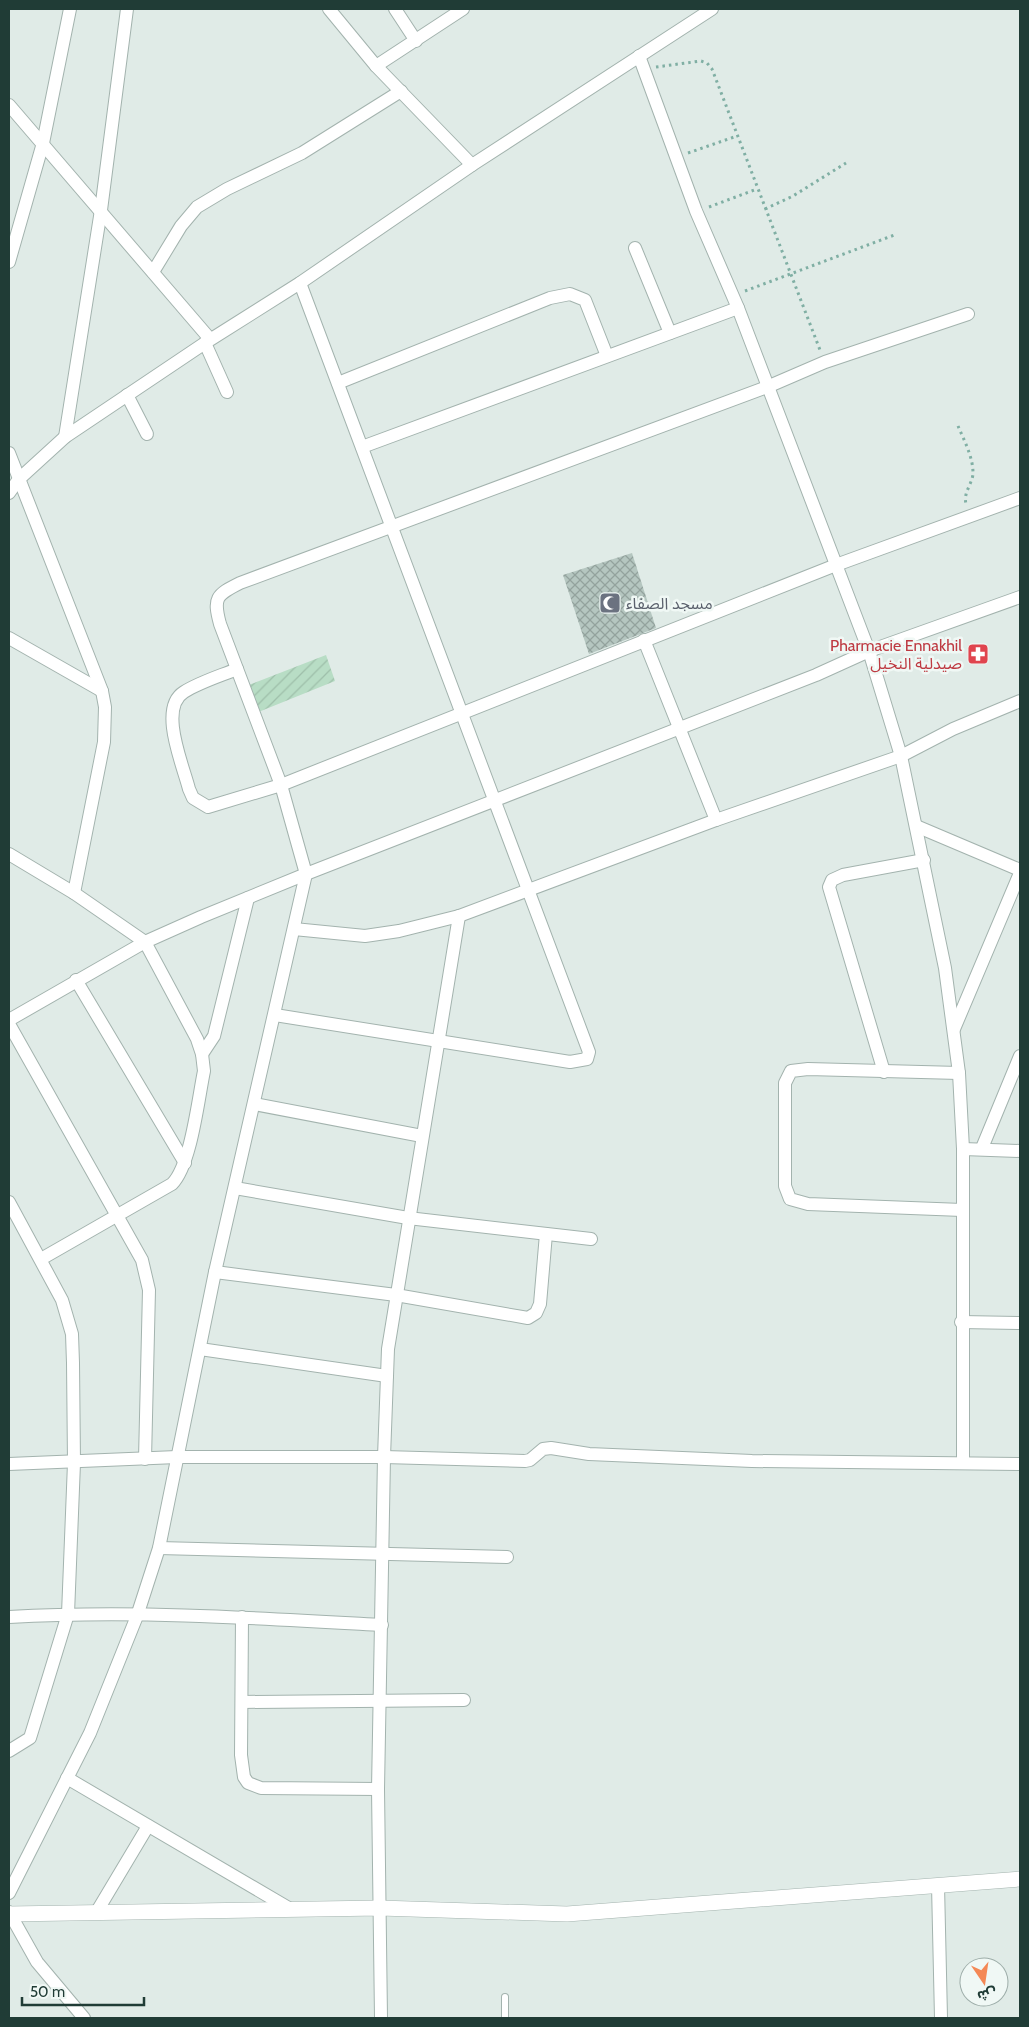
<svg xmlns="http://www.w3.org/2000/svg" width="1029" height="2027" font-family="Cabin,'Noto Sans Arabic',sans-serif">
<style>
.garden{fill:url(#garden-furrows)}
.building{fill:url(#building-cross-hatch)}
.lines{fill:none;stroke-linecap:round;stroke-linejoin:round}
.service-casing{stroke:#a3b3ae;stroke-width:8}
.minor-casing{stroke:#a3b3ae;stroke-width:14}
.tertiary-casing{stroke:#a3b3ae;stroke-width:16}
.path{stroke:#80afa4;stroke-width:3;stroke-dasharray:2.5 4;stroke-linecap:butt}
.service{stroke:#fff;stroke-width:6}
.minor{stroke:#fff;stroke-width:12}
.tertiary{stroke:#fff;stroke-width:15}
.labels{text-anchor:middle;dominant-baseline:central;stroke-width:5;stroke-linejoin:round;paint-order:stroke}
.worship-label{font-size:16px;fill:#5b616d;stroke:#f0f8f5;text-anchor:start}
.health-label{font-size:16px;fill:#be3a42;stroke:#f0f8f5;text-anchor:end}
</style>
<defs>
<pattern id="garden-furrows" width="10" height="10" patternUnits="userSpaceOnUse" patternTransform="scale(1.25)"><rect width="10" height="10" fill="#b8ddc5"/><path d="M-1 1l2-2M0 10L10 0M9 11l2-2" fill="none" stroke="#9ebfaa"/></pattern>
<pattern id="building-cross-hatch" width="8" height="8" patternUnits="userSpaceOnUse" patternTransform="scale(1.25)"><rect width="8" height="8" fill="#b5c6c0"/><path d="M0 0l8 8M0 8l8-8" fill="none" stroke="#93a29d"/></pattern>
</defs>
<rect width="100%" height="100%" fill="#e0ebe7"/>
<polygon class="garden" points="326,655 335,681 256,713 246,686"/>
<polygon class="building" points="632,553 656,628 589,654 563,575"/>
<g class="lines">
<g class="service-casing">
<polyline id="service" points="505,1997 505,2018"/>
</g>
<g class="minor-casing">
<g id="minor">
<polyline points="329,9 376,66 472,165"/>
<polyline points="395,9 416,41"/>
<polyline points="639,56 696,211 738,308 869,651 901,756 945,968 959,1073 963,1149 963,1463"/>
<polyline points="376,66 463,9"/>
<polyline points="9,105 210,339"/>
<polyline points="635,248 670,333"/>
<polyline points="9,262 43,143 70,9"/>
<polyline points="153,272 181,226 197,207 227,189 302,153 401,91"/>
<polyline points="205,343 227,392"/>
<polyline points="338,383 550,298 570,294 585,300 607,356"/>
<polyline points="127,395 147,434"/>
<polyline points="65,437 101,210 127,9"/>
<polyline points="362,447 738,308"/>
<polyline points="9,453 102,691 105,707 104,742 74,893"/>
<polyline points="9,493 19,479 65,437 205,343 300,283 472,165 712,9"/>
<polyline points="9,638 102,691"/>
<path d="M237,669C220,676 200,682 184,692C158,708 183,765 189,789L193,798L208,807L281,785L836,565L1020,498"/>
<polyline points="716,820 901,756 953,729 1020,701"/>
<polyline points="916,826 1020,870"/>
<path d="M9,854L74,893L145,942L197,1039L202,1054L204,1071C198,1100 191,1165 172,1184L41,1259"/>
<polyline points="294,929 365,936 399,931 459,916 716,820 644,640"/>
<polyline points="76,980 185,1163"/>
<polyline points="275,1015 570,1062 587,1059 589,1052 300,283"/>
<polyline points="9,1020 145,942 201,917 306,874 816,675 869,651 1020,597"/>
<polyline points="9,1024 142,1260 149,1290 145,1459"/>
<polyline points="954,1029 1020,873"/>
<polyline points="202,1054 214,1036 248,898"/>
<polyline points="884,1072 829,887 832,880 843,875 924,860"/>
<polyline points="959,1073 808,1069 791,1071 785,1083 785,1186 790,1199 808,1204 962,1210"/>
<polyline points="254,1104 422,1136"/>
<polyline points="982,1148 1020,1056"/>
<polyline points="963,1149 1020,1151"/>
<polyline points="235,1188 408,1218 591,1239"/>
<polyline points="9,1202 62,1300 72,1334 73,1363 74,1463 68,1614 30,1738 9,1751"/>
<polyline points="215,1272 396,1295 528,1318 536,1313 540,1304 546,1234"/>
<polyline points="961,1322 1020,1323"/>
<polyline points="200,1349 387,1376"/>
<polyline points="9,1464 177,1457 384,1457 525,1461 530,1460 543,1449 551,1448 589,1454 752,1461 1020,1464"/>
<polyline points="159,1548 507,1557"/>
<path d="M9,1617C133,1610 258,1618 382,1625"/>
<polyline points="242,1617 241,1755 244,1777 248,1783 261,1788 378,1789"/>
<polyline points="242,1702 464,1700"/>
<polyline points="67,1778 292,1910"/>
<polyline points="938,1885 941,2018"/>
<path d="M9,1893L90,1733L137,1616L159,1548L215,1272L306,874L281,785L220,624C213,598 216,595 240,583L767,387L825,362L968,314"/>
<polyline points="9,1912 37,1962 84,2018"/>
<polyline points="96,1913 148,1826"/>
<polyline points="381,2018 378,1789 384,1457 388,1349 459,916"/>
</g>
</g>
<g class="tertiary-casing">
<polyline id="tertiary" points="9,1914 380,1908 567,1914 1020,1879"/>
</g>
<g class="path">
<polyline points="656,67 701,61 707,63 712,69 820,350"/>
<polyline points="688,153 737,136"/>
<polyline points="709,207 757,189"/>
<polyline points="765,209 793,196 846,163"/>
<polyline points="745,291 897,234"/>
<path d="M958,426C964,440 973,457 973,473C973,483 963,492 966,504"/>
</g>
<use href="#service" class="service"/>
<use href="#minor" class="minor"/>
<use href="#tertiary" class="tertiary"/>
</g>
<defs>
<g id="mosque-square" transform="scale(1.125)"><rect x="-9" y="-9" width="18" height="18" rx="4" fill="#6b7280" stroke="#f0f8f5"/><path d="M3.5-4.9A6 6 0 1 0 3.5 4.9A5 5 0 1 1 3.5-4.9Z" fill="#fff"/></g>
<g id="pharmacy-square" transform="scale(1.125)"><rect x="-9" y="-9" width="18" height="18" rx="4" fill="#e0444e" stroke="#f0f8f5"/><path d="M-2-6h4v4h4v4h-4v4h-4v-4h-4v-4h4Z" fill="#fff"/></g>
</defs>
<g fill-rule="evenodd">
<use href="#mosque-square" x="610" y="603"/>
<use href="#pharmacy-square" x="978" y="654"/>
</g>
<g class="labels">
<g class="worship-label">
<text x="626" y="603">مسجد الصفاء</text>
</g>
<g class="health-label">
<text x="962" y="645">Pharmacie Ennakhil<tspan x="962" dy="18">صيدلية النخيل</tspan></text>
</g>
</g>
<rect width="1029" height="2027" fill="none" stroke="#203c36" stroke-width="20"/>
<g transform="translate(984 1982) rotate(167)"><circle r="24" fill="#f0f8f5" stroke="#9dada9"/>
<path d="M0-4L9 19L0 12L-9 19Z" fill="#f48855"/>
<text y="-8" font-size="14" font-weight="bold" text-anchor="middle" fill="#203c36">ش</text>
</g>
<path d="M22 1997v8h122v-8" fill="none" stroke="#203c36" stroke-width="2.5"/>
<text x="30" y="1997" font-size="15" fill="#203c36" stroke="#f0f8f5" stroke-width="4" paint-order="stroke">50 m</text>
</svg>
